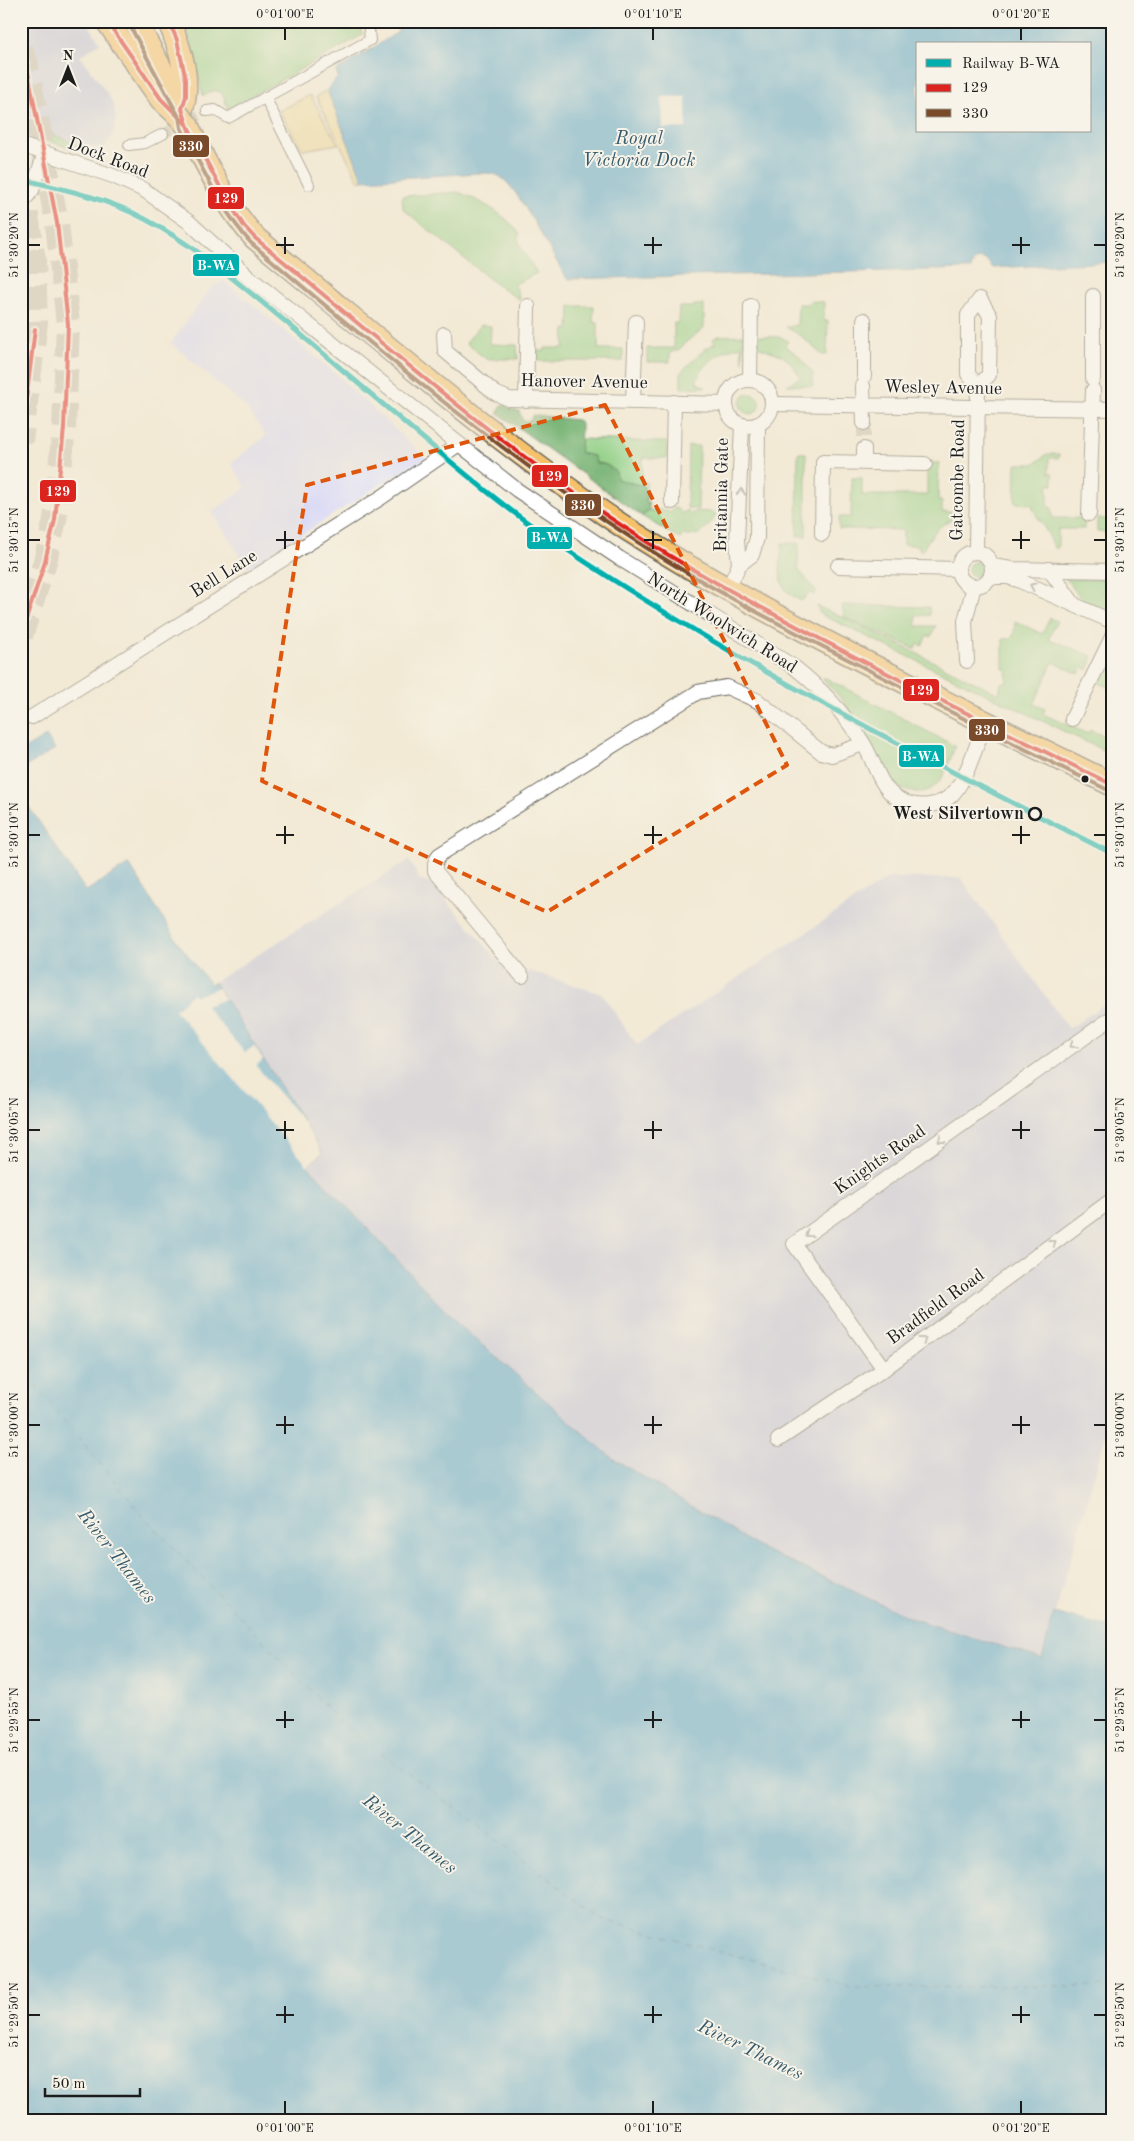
<svg xmlns="http://www.w3.org/2000/svg" width="1134" height="2141" font-family="'Old Standard TT',serif">
<style>
.built{fill:#d7d7f8}
.industrial{fill:#bfc2dd}
.green{fill:#90cf85;stroke:#567650}
.forest{fill:#74b272;stroke:#486747}
.sand{fill:#eeda9e;stroke:#857b5d}
.water{fill:#53a5ce;stroke:#386075;fill-rule:evenodd}
.pier{fill:#f2ead5}
.lines{fill:none;stroke-linecap:round;stroke-linejoin:round}
.ferry{stroke:#355a6c;stroke-width:1;stroke-dasharray:6 5;stroke-linecap:butt}
.pedestrian-tunnel{stroke:#c7c1b0;stroke-width:10;stroke-dasharray:10 5;stroke-linecap:butt}
.minor-tunnel{stroke:#c7c1b0;stroke-width:14;stroke-dasharray:14 7;stroke-linecap:butt}
.trunk-tunnel{stroke:#c7c1b0;stroke-width:24;stroke-dasharray:24 12;stroke-linecap:butt}
.pedestrian-casing{stroke:#67645d;stroke-width:12}
.minor-casing{stroke:#67645d;stroke-width:16}
.primary-casing{stroke:#67645d;stroke-width:25}
.pedestrian{stroke:#fff;stroke-width:10}
.minor{stroke:#fff;stroke-width:14}
.primary{stroke:#f6c16b;stroke-width:22}
.primary-bridge-casing{stroke:#67645d;stroke-width:25;stroke-linecap:butt}
.primary-bridge{stroke:#f6c16b;stroke-width:22}
.bus-1-casing{stroke:#f7f3e8;stroke-width:8}
.bus-2-casing{stroke:#f7f3e8;stroke-width:8}
.bus-1{stroke:#dc241f;stroke-width:4}
.bus-2{stroke:#7a4b2a;stroke-width:4}
.rail-1-casing{stroke:#f7f3e8;stroke-width:9}
.rail-1{stroke:#00afad;stroke-width:5}
.oneway{stroke:#999}
.marked{fill:none;stroke:#de560d;stroke-width:4;stroke-dasharray:10 6;stroke-linejoin:round}
.ticks{fill:none;stroke:#1c1c1c;stroke-width:2}
.bus-dot{fill:#1c1c1c;stroke:#f7f3e8;stroke-width:2}
.stop-dot{fill:#f7f3e8;stroke:#1c1c1c;stroke-width:2.5}
.labels{text-anchor:middle;dominant-baseline:central;stroke-width:4;stroke-linejoin:round;paint-order:stroke}
.street-label{font-size:18px;fill:#1c1c1c;stroke:#f7f3e8}
.stop-label{font-size:18px;font-weight:bold;fill:#1c1c1c;stroke:#f7f3e8;text-anchor:end}
.water-label{font-size:19px;font-style:italic;fill:#355a6c;stroke:#f7f3e8}
.line-badge{stroke:#f7f3e8;stroke-width:2}
.badge-label{font-size:14px;text-anchor:middle;font-weight:bold;fill:#fff}
.neatline{fill:none;stroke:#1c1c1c;stroke-width:2}
.ticks-label{font-size:12px;text-anchor:middle;fill:#1c1c1c}
</style>
<rect width="100%" height="100%" fill="#f7f3e8"/>
<filter id="ink" filterUnits="userSpaceOnUse"><feTurbulence type="fractalNoise" baseFrequency=".02" numOctaves="2"/><feDisplacementMap in="SourceGraphic" scale="10" xChannelSelector="R" yChannelSelector="G"/><feConvolveMatrix kernelMatrix="1 2 1 2 8 2 1 2 1" color-interpolation-filters="sRGB"/></filter>
<filter id="wash" filterUnits="userSpaceOnUse"><feTurbulence type="fractalNoise" baseFrequency=".0096" numOctaves="4" result="noise"/><feDisplacementMap in="SourceGraphic" scale="20" xChannelSelector="R" yChannelSelector="G"/><feGaussianBlur stdDeviation="1.12" result="paint"/><feColorMatrix in="noise" values="0 0 0 0 0 0 0 0 0 0 0 0 0 0 0 0 0 1.4 0 .05"/><feComposite in="paint" operator="in"/></filter>
<g filter="url(#wash)">
<rect width="100%" height="100%" fill="#f2ead5"/>
<polygon class="built" points="224,281 338,376 426,458 378,486 265,558 250,571 212,512 246,488 231,463 266,436 246,407 171,343 212,286"/>
<g class="industrial">
<polygon points="21,21 87,21 100,43 80,56 108,94 114,106 116,120 113,135 102,149 54,136 37,128 21,96"/>
<polygon points="409,860 420,880 433,885 516,981 529,971 602,994 637,1045 888,878 961,878 1069,1029 1113,998 1113,1410 1042,1659 913,1619 829,1580 762,1549 612,1458 458,1324 308,1166 322,1153 305,1123 214,982"/>
</g>
<g class="green">
<polygon points="183,21 360,21 362,35 338,49 228,109 222,93 214,90 203,96 192,46"/>
<polygon points="21,121 85,148 73,149 21,132"/>
<path d="M458,192C479,200 509,216 520,235L518,237L520,246L537,273L515,284L520,300L497,285L403,209L402,196Z"/>
<polygon points="810,301 824,302 824,321 828,321 827,355 822,355 801,336 786,327 797,325 798,304 809,304"/>
<polygon points="693,305 704,305 704,328 686,342 678,351 670,352 670,362 647,362 647,348 674,348 674,323 678,323 679,307 693,307"/>
<polygon points="570,306 594,306 593,322 598,323 598,349 623,349 623,361 537,361 537,351 545,351 545,348 564,348 565,329 569,330"/>
<polygon points="482,325 491,326 490,344 517,345 518,359 486,359 466,343 479,326"/>
<path d="M744,335L743,362L741,346C719,351 705,362 696,382L706,387L681,388V372L705,349L715,343L713,339L718,336Z"/>
<polygon points="757,336 781,337 788,341 785,346 797,354 813,373 813,386 787,385 801,377 789,361 781,355 757,346"/>
<circle cx="750" cy="404" r="10"/>
<polygon points="580,439 667,442 667,458 643,458 642,481 647,482 646,487 617,479 604,464 596,463 594,457 580,454"/>
<polygon points="688,446 699,446 698,509 687,508"/>
<polygon points="798,453 806,453 806,536 797,536"/>
<path d="M1047,454H1059L1060,456L1058,458H1049V473H1053V485H1048V507L1052,508V518H1084V529H1058V548H1054C1051,534 1032,513 1032,504L1015,503L1016,464H1034Z"/>
<path d="M927,463H939L938,501H942V512H955L958,516C940,524 931,534 922,551L919,549V545H903V530L839,529V517H851L852,478H862V495H927Z"/>
<path d="M673,508H676L682,513L687,510L691,514L695,511L713,512L716,515C708,528 700,539 682,535L680,539L642,516L649,510L656,511L660,509L663,512L668,510L670,513Z"/>
<polygon points="1097,518 1113,520 1113,532 1097,532"/>
<path d="M782,543H799L798,569L817,592L814,595L809,593L802,601C773,589 781,569 782,543Z"/>
<circle cx="975" cy="569" r="7"/>
<polygon points="1066,579 1113,579 1113,614 1082,600"/>
<polygon points="842,605 929,607 930,615 916,616 916,626 936,626 931,637 927,635 922,646 918,644 915,649 844,617"/>
<polygon points="817,606 851,621 999,694 1001,683 1007,682 1006,669 1003,669 1003,639 1009,639 1014,634 1015,621 1042,634 1050,618 1057,621 1049,639 1093,656 1088,670 1082,667 1079,674 1053,662 1034,704 1045,709 1043,714 1088,734 1090,730 1104,736 1113,717 1113,755 820,614"/>
<polygon points="1109,664 1113,665 1113,689 1097,682 1100,676 1103,677"/>
<path d="M822,678H826L955,746C951,757 946,775 938,783C924,798 902,793 888,780L845,703Z"/>
</g>
<path class="forest" d="M502,405H507L510,409L519,411L523,421H530L533,415C548,416 562,419 577,420L581,423L580,453L594,456L596,463L607,465L616,472L617,479C626,482 636,485 645,485L648,493L646,500L649,503V510L642,516L637,513L498,413Z"/>
<g class="sand">
<polygon points="327,90 363,180 359,181 316,97"/>
<polygon points="310,95 338,144 303,150 279,111"/>
</g>
<g class="water">
<path d="M397,21H1113V262L992,268L987,260L980,258L974,261L971,269L567,279C555,260 517,187 502,178C495,173 488,173 480,173L363,180L327,90L338,77L336,71L398,32ZM918,44H1090V131H918Z"/>
<polygon points="46,736 55,749 21,770 21,751"/>
<polygon points="21,795 86,891 129,864 178,942 210,984 214,982 218,988 305,1124 322,1153 308,1166 458,1324 612,1458 762,1549 829,1580 913,1619 1042,1659 1054,1613 1113,1628 1113,2120 21,2120"/>
</g>
<g class="pier">
<polygon points="662,97 686,97 686,128 663,128"/>
<polygon points="218,988 225,999 205,1006 245,1053 254,1046 263,1059 256,1066 305,1124 322,1153 308,1166 175,1010 193,993 196,996"/>
</g>
<g class="lines">
<polyline class="ferry" points="21,1368 145,1518 344,1725 602,1919 852,1987 1113,1986"/>
</g>
</g>
<g filter="url(#ink)">
<g class="lines">
<polyline class="pedestrian-tunnel" points="163,134 207,111"/>
<polyline class="minor-tunnel" points="864,423 864,449"/>
<g class="trunk-tunnel">
<polyline points="21,49 26,62 57,223 68,324 64,428 55,520 44,565 21,636"/>
<polyline points="21,178 34,260 36,322 21,442"/>
</g>
<g class="pedestrian-casing">
<g id="pedestrian">
<polyline points="265,97 309,185"/>
<polyline points="207,111 215,110 228,118 370,40 368,21"/>
<polyline points="129,145 145,143 163,134"/>
</g>
</g>
<g class="minor-casing">
<g id="minor">
<path d="M21,145L113,176L144,190L189,222L250,278L517,490L619,558L794,667C821,688 845,715 863,743C874,760 878,783 894,796C912,810 942,809 956,790C969,772 977,743 985,723"/>
<polyline points="21,204 32,190 45,154"/>
<polyline points="444,334 445,351 495,393 509,399 726,404"/>
<polyline points="864,376 864,320"/>
<polyline points="1093,379 1093,296"/>
<polyline points="750,380 751,306"/>
<circle cx="749" cy="403" r="23"/>
<polyline points="863,386 864,423"/>
<polyline points="526,400 528,306"/>
<polyline points="633,402 636,322"/>
<polyline points="772,404 1113,409"/>
<polyline points="864,462 864,449"/>
<polyline points="672,502 674,402"/>
<polyline points="1089,514 1093,390"/>
<polyline points="822,534 823,462 925,464"/>
<circle cx="975" cy="569" r="17"/>
<polyline points="976,552 978,386 989,375 990,316 980,299 968,315 968,374 978,386"/>
<polyline points="739,565 752,555 757,538 758,424"/>
<polyline points="838,566 958,569"/>
<polyline points="992,566 1012,569 1113,571"/>
<polyline points="1049,569 1073,603"/>
<polyline points="990,577 1008,577 1018,580 1113,622"/>
<polyline points="728,589 739,565 737,541 742,425"/>
<polyline points="967,661 965,621 974,586"/>
<polyline points="32,717 382,497 459,444"/>
<polyline points="1072,719 1113,635"/>
<polyline points="522,976 435,871 435,863 439,855 698,692 727,687 758,701 821,752 832,755 863,744"/>
<polyline points="884,1369 794,1244 1113,1017"/>
<polyline points="778,1440 884,1369 1113,1199"/>
</g>
</g>
<g class="primary-casing">
<g id="primary">
<polyline points="107,21 161,99 177,114"/>
<polyline points="135,21 180,104"/>
<path d="M169,21C180,48 191,80 182,109"/>
<path d="M187,125C206,164 226,206 255,238C377,337 495,442 627,529C705,579 787,622 869,664C950,705 1031,745 1113,785"/>
</g>
</g>
<use href="#pedestrian" class="pedestrian"/>
<use href="#minor" class="minor"/>
<use href="#primary" class="primary"/>
<g class="primary-bridge-casing">
<polyline id="primary-bridge" points="177,114 187,125"/>
</g>
<use href="#primary-bridge" class="primary-bridge"/>
<g class="bus-1-casing">
<g id="bus-1">
<path d="M107,21L161,99L187,125L226,198L244,226L255,238C377,338 495,443 627,529C691,571 760,607 828,643C922,692 1017,738 1113,785"/>
<polyline points="169,21 177,40 186,80 186,96 182,109 190,133"/>
<polyline points="21,50 26,62 57,223 68,324 64,428 55,520 44,565 21,635"/>
<polyline points="21,440 35,329"/>
</g>
</g>
<g class="bus-2-casing">
<path id="bus-2" d="M129,24L179,117L181,128C202,167 221,210 251,243C374,347 498,451 633,539C703,585 778,624 853,662C938,706 1024,749 1110,791"/>
</g>
<use href="#bus-1" class="bus-1"/>
<use href="#bus-2" class="bus-2"/>
<g class="rail-1-casing">
<path id="rail-1" d="M21,179C63,189 106,198 145,219C196,246 241,285 286,322C332,361 378,400 425,440C459,469 494,499 531,525C714,653 914,753 1113,854"/>
</g>
<use href="#rail-1" class="rail-1"/>
</g>
<defs><path id="oneway-chevron" d="M-2-3.5L2.5 0L-2 3.5" fill="none" stroke-width="1.6" stroke-linecap="round" stroke-linejoin="round" transform="scale(1.25)"/></defs>
<g class="oneway">
<use href="#oneway-chevron" transform="translate(741 492) rotate(-88)"/>
<use href="#oneway-chevron" transform="translate(1033 586) rotate(-156)"/>
<use href="#oneway-chevron" transform="translate(1073 1045) rotate(144)"/>
<use href="#oneway-chevron" transform="translate(941 1140) rotate(145)"/>
<use href="#oneway-chevron" transform="translate(808 1234) rotate(145)"/>
<use href="#oneway-chevron" transform="translate(1053 1243) rotate(-38)"/>
<use href="#oneway-chevron" transform="translate(923 1340) rotate(-36)"/>
</g>
</g>
<path d="M0 0H1134V2141H0ZM605,405L787,765L547,912L262,781L307,485Z" fill="#f2ead5" fill-opacity=".55" fill-rule="evenodd"/>
<path class="marked" d="M605,405L787,765L547,912L262,781L307,485Z"/>
<path class="ticks" d="M285,28V40M653,28V40M1021,28V40M285,237V254M653,237V254M1021,237V254M28,245H40M276,245H294M644,245H662M1012,245H1030M1094,245H1106M285,531V549M653,531V549M1021,531V549M28,540H40M276,540H294M644,540H662M1012,540H1030M1094,540H1106M285,826V844M653,826V844M1021,826V844M28,835H40M276,835H294M644,835H662M1012,835H1030M1094,835H1106M285,1121V1139M653,1121V1139M1021,1121V1139M28,1130H40M276,1130H294M644,1130H662M1012,1130H1030M1094,1130H1106M285,1416V1434M653,1416V1434M1021,1416V1434M28,1425H40M276,1425H294M644,1425H662M1012,1425H1030M1094,1425H1106M285,1711V1728M653,1711V1728M1021,1711V1728M28,1720H40M276,1720H294M644,1720H662M1012,1720H1030M1094,1720H1106M285,2006V2023M653,2006V2023M1021,2006V2023M28,2015H40M276,2015H294M644,2015H662M1012,2015H1030M1094,2015H1106M285,2101V2114M653,2101V2114M1021,2101V2114"/>
<circle class="bus-dot" cx="1085" cy="779" r="4.5"/>
<circle class="stop-dot" cx="1035" cy="814" r="6"/>
<g class="labels">
<g class="street-label">
<text transform="translate(108 158) rotate(21)">Dock Road</text>
<text transform="translate(584 382) rotate(1)">Hanover Avenue</text>
<text transform="translate(943 388) rotate(1)">Wesley Avenue</text>
<text transform="translate(958 480) rotate(-89)">Gatcombe Road</text>
<text transform="translate(722 495) rotate(-89)">Britannia Gate</text>
<text transform="translate(224 574) rotate(-32)">Bell Lane</text>
<text transform="translate(722 623) rotate(32)">North Woolwich Road</text>
<text transform="translate(880 1160) rotate(-35)">Knights Road</text>
<text transform="translate(936 1307) rotate(-36)">Bradfield Road</text>
</g>
<g class="stop-label">
<text x="1024" y="814">West Silvertown</text>
</g>
<g class="water-label">
<text x="639" y="139">Royal<tspan x="639" dy="22">Victoria Dock</tspan></text>
<text transform="translate(116 1557) rotate(52)">River Thames</text>
<text transform="translate(409 1835) rotate(39)">River Thames</text>
<text transform="translate(750 2051) rotate(26)">River Thames</text>
</g>
</g>
<g class="line-badge">
<rect x="172" y="134" width="38" height="24" rx="5" fill="#7a4b2a"/>
<rect x="207" y="186" width="38" height="24" rx="5" fill="#dc241f"/>
<rect x="192" y="253" width="48" height="24" rx="5" fill="#00afad"/>
<rect x="531" y="464" width="38" height="24" rx="5" fill="#dc241f"/>
<rect x="39" y="479" width="38" height="24" rx="5" fill="#dc241f"/>
<rect x="564" y="493" width="38" height="24" rx="5" fill="#7a4b2a"/>
<rect x="526" y="526" width="47" height="24" rx="5" fill="#00afad"/>
<rect x="902" y="678" width="38" height="24" rx="5" fill="#dc241f"/>
<rect x="968" y="718" width="38" height="24" rx="5" fill="#7a4b2a"/>
<rect x="898" y="744" width="47" height="24" rx="5" fill="#00afad"/>
</g>
<g class="badge-label">
<text x="191" y="151">330</text>
<text x="226" y="203">129</text>
<text x="216" y="270">B-WA</text>
<text x="550" y="481">129</text>
<text x="58" y="496">129</text>
<text x="583" y="510">330</text>
<text x="550" y="542">B-WA</text>
<text x="921" y="695">129</text>
<text x="987" y="735">330</text>
<text x="921" y="761">B-WA</text>
</g>
<rect width="1134" height="2141" fill="none" stroke="#f7f3e8" stroke-width="55"/>
<rect x="916" y="42" width="175" height="90" fill="#f7f3e8" stroke="#9f9d96"/>
<rect x="926" y="59" width="25" height="8" fill="#00afad" stroke="#9f9d96"/>
<text x="962" y="68" font-size="15" fill="#1c1c1c">Railway B-WA</text>
<rect x="926" y="84" width="25" height="8" fill="#dc241f" stroke="#9f9d96"/>
<text x="962" y="92" font-size="15" fill="#1c1c1c">129</text>
<rect x="926" y="109" width="25" height="8" fill="#7a4b2a" stroke="#9f9d96"/>
<text x="962" y="118" font-size="15" fill="#1c1c1c">330</text>
<g transform="translate(68 68)" stroke="#f7f3e8" stroke-width="4" paint-order="stroke">
<path d="M0-4L9 19L0 12L-9 19Z" fill="#1c1c1c"/>
<text y="-8" font-size="14" font-weight="bold" text-anchor="middle" fill="#1c1c1c">N</text>
</g>
<path d="M45 2088v8h95v-8" fill="none" stroke="#1c1c1c" stroke-width="2.5"/>
<text x="52" y="2088" font-size="15" fill="#1c1c1c" stroke="#f7f3e8" stroke-width="4" paint-order="stroke">50 m</text>
<rect x="28" y="28" width="1078" height="2086" class="neatline"/>
<g class="ticks-label">
<text x="285" y="18">0°01'00"E</text>
<text x="653" y="18">0°01'10"E</text>
<text x="1021" y="18">0°01'20"E</text>
<text transform="translate(14 245) rotate(-90)" y="4">51°30'20"N</text>
<text transform="translate(1120 245) rotate(-90)" y="4">51°30'20"N</text>
<text transform="translate(14 540) rotate(-90)" y="4">51°30'15"N</text>
<text transform="translate(1120 540) rotate(-90)" y="4">51°30'15"N</text>
<text transform="translate(14 835) rotate(-90)" y="4">51°30'10"N</text>
<text transform="translate(1120 835) rotate(-90)" y="4">51°30'10"N</text>
<text transform="translate(14 1130) rotate(-90)" y="4">51°30'05"N</text>
<text transform="translate(1120 1130) rotate(-90)" y="4">51°30'05"N</text>
<text transform="translate(14 1425) rotate(-90)" y="4">51°30'00"N</text>
<text transform="translate(1120 1425) rotate(-90)" y="4">51°30'00"N</text>
<text transform="translate(14 1720) rotate(-90)" y="4">51°29'55"N</text>
<text transform="translate(1120 1720) rotate(-90)" y="4">51°29'55"N</text>
<text transform="translate(14 2015) rotate(-90)" y="4">51°29'50"N</text>
<text transform="translate(1120 2015) rotate(-90)" y="4">51°29'50"N</text>
<text x="285" y="2132">0°01'00"E</text>
<text x="653" y="2132">0°01'10"E</text>
<text x="1021" y="2132">0°01'20"E</text>
</g>
</svg>
